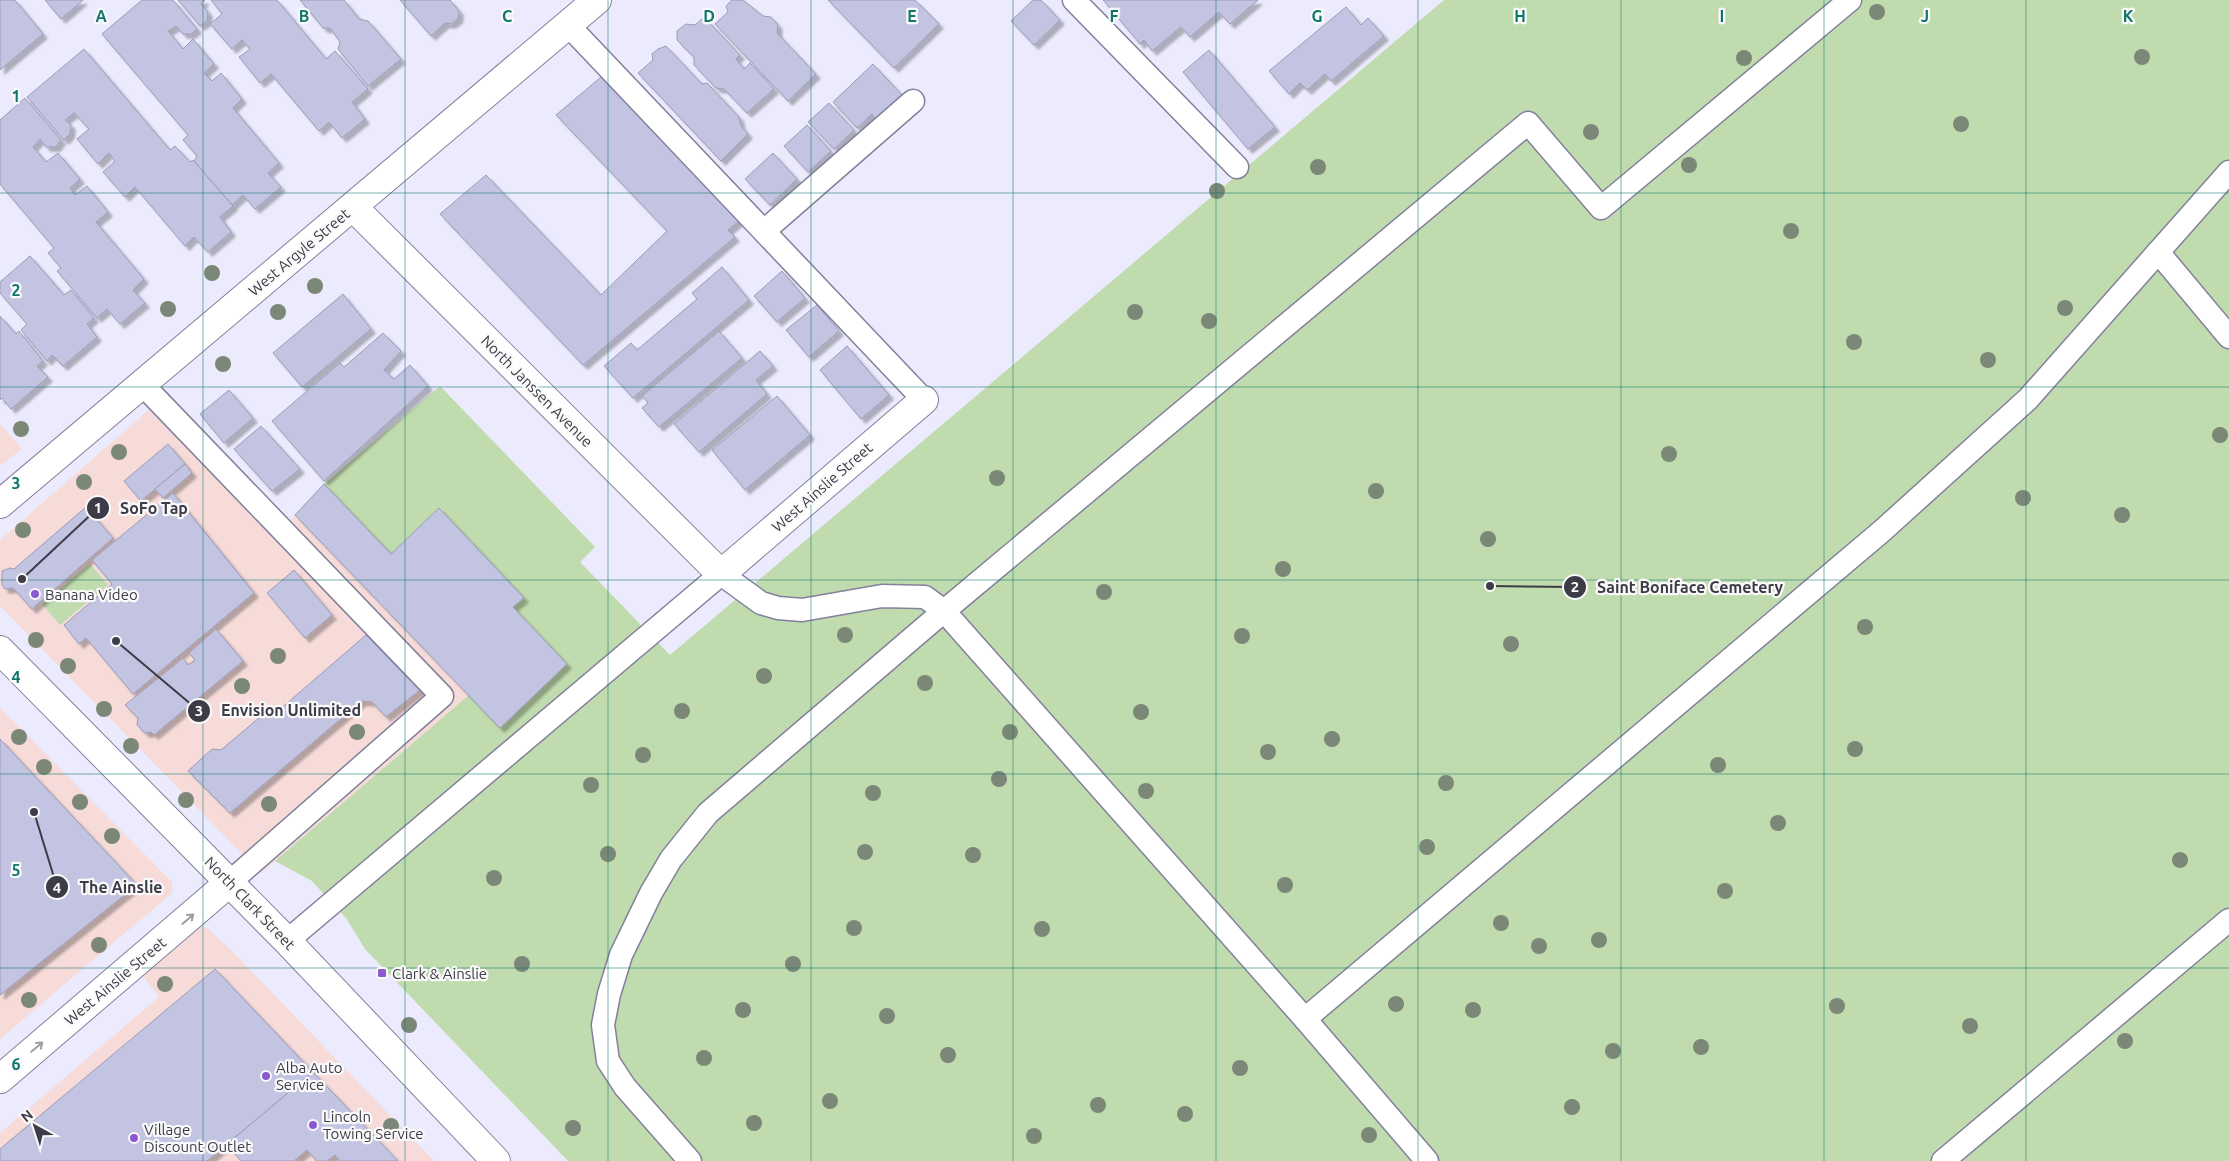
<svg xmlns="http://www.w3.org/2000/svg" width="2229" height="1161" font-family="Ubuntu,sans-serif">
<style>
.commercial{fill:#f6dbd9}
.green{fill:#c0dbad}
.building{fill:#c3c4e2;stroke:#9b9bb8;filter:url(#shadow)}
.lines{fill:none;stroke-linecap:round;stroke-linejoin:round}
.lane-casing{stroke:#83809c;stroke-width:25}
.street-casing{stroke:#83809c;stroke-width:30}
.secondary-casing{stroke:#83809c;stroke-width:30}
.lane{stroke:#fff;stroke-width:22}
.street{stroke:#fff;stroke-width:28}
.secondary{stroke:#fff;stroke-width:28}
.tree{fill:#7b8777}
.oneway{stroke:#9e9da3}
.grid{fill:none;stroke:#0f766e;stroke-width:1;stroke-opacity:0.55}
.poi-dot{fill:#8a58d1;stroke:#fafafa;stroke-width:2}
.labels{text-anchor:middle;dominant-baseline:central;stroke-width:4.5;stroke-linejoin:round;paint-order:stroke}
.street-label{font-size:15px;fill:#3c3b47;stroke:#fafafa}
.poi-label{font-size:15px;fill:#3c3b47;stroke:#fafafa;text-anchor:start}
.grid-label{font-size:16px;text-anchor:middle;font-weight:bold;fill:#0f766e;stroke:#fafafa;stroke-width:4.5;stroke-linejoin:round;paint-order:stroke}
.leader{fill:none;stroke:#3c3b47;stroke-width:2}
.callout-dot{fill:#3c3b47;stroke:#fafafa;stroke-width:2}
.mark-label{font-size:15px;text-anchor:middle;font-weight:bold;fill:#fff}
.callout-label{font-size:16px;text-anchor:middle;font-weight:bold;fill:#3c3b47;stroke:#fafafa;stroke-width:4.5;stroke-linejoin:round;paint-order:stroke}
</style>
<defs>
<filter id="shadow"><feDropShadow dx="4.5" dy="4.5" stdDeviation="1" flood-color="#0004"/></filter>
</defs>
<rect width="100%" height="100%" fill="#eceafd"/>
<g class="commercial">
<polygon points="159,401 282,529 295,515 469,695 261,873 0,606 0,540"/>
<polygon points="0,424 22,449 0,466"/>
<polygon points="0,708 172,882 172,893 0,1039"/>
<polygon points="197,926 207,928 229,948 434,1161 0,1161 0,1133 159,997 141,973"/>
</g>
<g class="green">
<polygon points="1444,0 2229,0 2229,1161 568,1161 365,949 346,918 312,881 275,861 469,695 295,515 324,484 440,386 595,547 580,562 670,655"/>
<polygon points="90,564 108,585 60,625 42,604"/>
</g>
<g class="building">
<polygon points="0,0 15,0 43,34 0,70"/>
<polygon points="45,0 83,0 61,19"/>
<polygon points="142,0 173,0 197,29 191,34 183,34 176,26 168,31 183,49 193,39 214,64 204,73 212,81 221,73 242,99 233,108 279,163 268,173 281,187 255,209 243,195 232,205 194,161 197,156 183,140 188,135 102,34"/>
<polygon points="178,0 205,0 201,4 208,12 207,21 200,26"/>
<polygon points="211,0 277,0 326,59 335,51 368,89 352,102 365,119 342,138 329,122 319,131 271,74 260,83 239,57 250,49 242,40 232,49 210,24 222,14"/>
<polygon points="300,0 344,0 359,19 368,21 401,59 368,86 338,49 340,42 330,28 323,28"/>
<polygon points="400,0 450,0 459,11 458,19 451,24 445,23 431,36"/>
<polygon points="732,0 743,0 763,16 771,17 778,25 777,33 816,74 788,101 715,24 728,12 726,6"/>
<polygon points="828,0 915,0 939,24 894,68"/>
<polygon points="1033,0 1041,0 1060,20 1034,45 1011,21"/>
<polygon points="1103,0 1258,0 1230,24 1219,12 1190,37 1181,27 1152,51 1144,40 1140,44"/>
<polygon points="1346,7 1361,25 1368,18 1384,36 1331,81 1325,74 1307,90 1300,83 1289,94 1269,71"/>
<polygon points="704,17 740,55 736,59 744,69 750,63 774,89 747,113 724,89 716,88 694,65 694,57 677,40 677,31 686,24 695,25"/>
<polygon points="666,46 702,84 707,83 739,117 741,126 748,134 721,161 638,73 653,60 652,54 658,49"/>
<polygon points="84,49 170,150 175,146 190,162 193,160 233,206 220,217 231,232 208,252 194,237 185,246 135,187 125,197 103,172 115,161 109,153 98,164 77,139 89,129 74,113 65,120 71,125 70,134 64,140 27,97"/>
<polygon points="1209,50 1275,127 1248,149 1183,72"/>
<polygon points="873,64 902,95 876,120 872,114 857,128 833,102"/>
<polygon points="601,77 739,221 728,230 735,237 583,365 440,214 486,175 601,295 667,231 556,115"/>
<polygon points="25,98 61,140 56,147 46,147 40,139 33,147 46,162 58,153 80,179 70,188 75,195 87,186 108,212 96,222 144,279 133,290 145,303 120,324 107,309 97,318 57,271 61,268 48,253 54,248 0,184 0,120"/>
<polygon points="829,103 854,130 834,149 808,122"/>
<polygon points="807,125 831,151 808,172 784,146"/>
<polygon points="773,153 797,179 770,205 745,179"/>
<polygon points="30,256 64,295 71,290 94,318 87,324 97,337 63,366 52,355 47,361 21,330 27,324 0,293 0,282"/>
<polygon points="722,267 749,300 633,398 604,366 631,343 637,350 697,299 692,293"/>
<polygon points="782,271 805,298 777,322 754,296"/>
<polygon points="343,294 371,329 302,387 273,353"/>
<polygon points="817,305 839,331 809,357 786,330"/>
<polygon points="0,316 16,334 19,331 43,361 37,366 48,377 11,409 2,398 0,400"/>
<polygon points="719,331 742,358 659,427 642,408 648,403 642,396"/>
<polygon points="383,333 401,351 384,370 394,379 410,365 428,386 324,481 272,421 340,363 344,367"/>
<polygon points="847,346 889,395 861,419 820,370"/>
<polygon points="760,351 773,366 756,380 767,394 699,452 674,424"/>
<polygon points="229,390 253,418 224,443 200,414"/>
<polygon points="777,396 810,435 745,490 712,450"/>
<polygon points="261,426 300,469 272,491 234,449"/>
<polygon points="168,444 185,464 141,501 124,481"/>
<polygon points="185,464 192,473 163,498 155,489"/>
<polygon points="324,484 391,554 439,508 524,598 513,607 567,664 500,728 295,515"/>
<polygon points="173,493 254,593 133,694 86,638 79,644 64,625 112,584 92,560"/>
<polygon points="86,507 113,538 32,609 13,588 5,589 2,585 2,571 10,568 14,569"/>
<polygon points="294,570 332,615 305,638 267,593"/>
<polygon points="216,629 243,661 154,735 151,732 145,733 137,725 138,718 125,705 183,658 188,665 195,660 189,653"/>
<polygon points="366,635 420,690 386,717 372,702 362,701 230,813 188,771 212,749 221,750 273,706 278,711"/>
<polygon points="0,739 137,885 0,995"/>
<polygon points="215,969 313,1072 207,1161 0,1161 0,1149"/>
<polygon points="313,1072 398,1161 340,1161 335,1155 327,1161 317,1161 307,1150 294,1161 241,1161 227,1144"/>
</g>
<g class="lines">
<g class="lane-casing">
<g id="lane">
<polyline points="1074,0 1237,167"/>
<polyline points="568,25 924,400"/>
<polyline points="764,231 913,101"/>
<polyline points="2158,252 2229,337"/>
<polyline points="142,384 442,696 230,882"/>
<polyline points="287,941 721,574 761,603 778,608 802,610 882,596 925,597 944,611 1305,1019 1427,1161"/>
<polyline points="1305,1019 1882,531 2028,399 2229,172"/>
<polyline points="690,1161 625,1087 608,1061 603,1025 609,994 621,955 651,893 671,859 708,813 944,611 1528,123 1601,208 1850,0"/>
<polyline points="1943,1161 2229,920"/>
</g>
</g>
<g class="street-casing">
<g id="street">
<polyline points="353,207 721,574 924,400"/>
<polyline points="0,504 597,0"/>
<polyline points="0,1079 230,882"/>
</g>
</g>
<g class="secondary-casing">
<polyline id="secondary" points="0,650 287,941 496,1161"/>
</g>
<use href="#lane" class="lane"/>
<use href="#street" class="street"/>
<use href="#secondary" class="secondary"/>
</g>
<g class="tree">
<circle cx="1877" cy="12" r="8"/>
<circle cx="2142" cy="57" r="8"/>
<circle cx="1744" cy="58" r="8"/>
<circle cx="1961" cy="124" r="8"/>
<circle cx="1591" cy="132" r="8"/>
<circle cx="1689" cy="165" r="8"/>
<circle cx="1318" cy="167" r="8"/>
<circle cx="1217" cy="191" r="8"/>
<circle cx="1791" cy="231" r="8"/>
<circle cx="212" cy="273" r="8"/>
<circle cx="315" cy="286" r="8"/>
<circle cx="2065" cy="308" r="8"/>
<circle cx="168" cy="309" r="8"/>
<circle cx="278" cy="312" r="8"/>
<circle cx="1135" cy="312" r="8"/>
<circle cx="1209" cy="321" r="8"/>
<circle cx="1854" cy="342" r="8"/>
<circle cx="1988" cy="360" r="8"/>
<circle cx="223" cy="364" r="8"/>
<circle cx="21" cy="429" r="8"/>
<circle cx="2220" cy="435" r="8"/>
<circle cx="119" cy="452" r="8"/>
<circle cx="1669" cy="454" r="8"/>
<circle cx="997" cy="478" r="8"/>
<circle cx="84" cy="482" r="8"/>
<circle cx="1376" cy="491" r="8"/>
<circle cx="2023" cy="498" r="8"/>
<circle cx="2122" cy="515" r="8"/>
<circle cx="23" cy="530" r="8"/>
<circle cx="1488" cy="539" r="8"/>
<circle cx="1283" cy="569" r="8"/>
<circle cx="1104" cy="592" r="8"/>
<circle cx="1865" cy="627" r="8"/>
<circle cx="845" cy="635" r="8"/>
<circle cx="1242" cy="636" r="8"/>
<circle cx="36" cy="640" r="8"/>
<circle cx="1511" cy="644" r="8"/>
<circle cx="278" cy="656" r="8"/>
<circle cx="68" cy="666" r="8"/>
<circle cx="764" cy="676" r="8"/>
<circle cx="925" cy="683" r="8"/>
<circle cx="242" cy="686" r="8"/>
<circle cx="104" cy="709" r="8"/>
<circle cx="682" cy="711" r="8"/>
<circle cx="1141" cy="712" r="8"/>
<circle cx="357" cy="732" r="8"/>
<circle cx="1010" cy="732" r="8"/>
<circle cx="19" cy="737" r="8"/>
<circle cx="1332" cy="739" r="8"/>
<circle cx="131" cy="746" r="8"/>
<circle cx="1855" cy="749" r="8"/>
<circle cx="1268" cy="752" r="8"/>
<circle cx="643" cy="755" r="8"/>
<circle cx="1718" cy="765" r="8"/>
<circle cx="44" cy="767" r="8"/>
<circle cx="999" cy="779" r="8"/>
<circle cx="1446" cy="783" r="8"/>
<circle cx="591" cy="785" r="8"/>
<circle cx="1146" cy="791" r="8"/>
<circle cx="873" cy="793" r="8"/>
<circle cx="186" cy="800" r="8"/>
<circle cx="80" cy="802" r="8"/>
<circle cx="269" cy="804" r="8"/>
<circle cx="1778" cy="823" r="8"/>
<circle cx="112" cy="836" r="8"/>
<circle cx="1427" cy="847" r="8"/>
<circle cx="865" cy="852" r="8"/>
<circle cx="608" cy="854" r="8"/>
<circle cx="973" cy="855" r="8"/>
<circle cx="2180" cy="860" r="8"/>
<circle cx="494" cy="878" r="8"/>
<circle cx="1285" cy="885" r="8"/>
<circle cx="1725" cy="891" r="8"/>
<circle cx="1501" cy="923" r="8"/>
<circle cx="854" cy="928" r="8"/>
<circle cx="1042" cy="929" r="8"/>
<circle cx="1599" cy="940" r="8"/>
<circle cx="99" cy="945" r="8"/>
<circle cx="1539" cy="946" r="8"/>
<circle cx="522" cy="964" r="8"/>
<circle cx="793" cy="964" r="8"/>
<circle cx="165" cy="984" r="8"/>
<circle cx="29" cy="1000" r="8"/>
<circle cx="1396" cy="1004" r="8"/>
<circle cx="1837" cy="1006" r="8"/>
<circle cx="743" cy="1010" r="8"/>
<circle cx="1473" cy="1010" r="8"/>
<circle cx="887" cy="1016" r="8"/>
<circle cx="409" cy="1025" r="8"/>
<circle cx="1970" cy="1026" r="8"/>
<circle cx="2125" cy="1041" r="8"/>
<circle cx="1701" cy="1047" r="8"/>
<circle cx="1613" cy="1051" r="8"/>
<circle cx="948" cy="1055" r="8"/>
<circle cx="704" cy="1058" r="8"/>
<circle cx="1240" cy="1068" r="8"/>
<circle cx="830" cy="1101" r="8"/>
<circle cx="1098" cy="1105" r="8"/>
<circle cx="1572" cy="1107" r="8"/>
<circle cx="1185" cy="1114" r="8"/>
<circle cx="754" cy="1123" r="8"/>
<circle cx="391" cy="1126" r="8"/>
<circle cx="573" cy="1128" r="8"/>
<circle cx="1369" cy="1135" r="8"/>
<circle cx="1034" cy="1136" r="8"/>
</g>
<defs><path id="oneway-shaft" d="M-6 0H5M1.5-3L5.5 0L1.5 3" fill="none" stroke-width="1.6" stroke-linecap="round" stroke-linejoin="round" transform="scale(1.25)"/></defs>
<g class="oneway">
<use href="#oneway-shaft" transform="translate(188 919) rotate(-41)"/>
<use href="#oneway-shaft" transform="translate(37 1047) rotate(-40)"/>
</g>
<path class="grid" d="M203,0V1161M405,0V1161M608,0V1161M811,0V1161M1013,0V1161M1216,0V1161M1418,0V1161M1621,0V1161M1824,0V1161M2026,0V1161M0,193H2229M0,387H2229M0,580H2229M0,774H2229M0,968H2229"/>
<g class="poi-dot">
<circle cx="35" cy="594" r="5"/>
<rect x="377" y="968" width="10" height="10" rx="2.5"/>
<circle cx="266" cy="1076" r="5"/>
<circle cx="313" cy="1125" r="5"/>
<circle cx="134" cy="1138" r="5"/>
</g>
<g class="labels">
<g class="street-label">
<text transform="translate(299 252) rotate(-40)">West Argyle Street</text>
<text transform="translate(537 391) rotate(45)">North Janssen Avenue</text>
<text transform="translate(822 487) rotate(-41)">West Ainslie Street</text>
<text transform="translate(250 903) rotate(46)">North Clark Street</text>
<text transform="translate(115 981) rotate(-40)">West Ainslie Street</text>
</g>
<g class="poi-label">
<text x="45" y="594">Banana Video</text>
<text x="392" y="973">Clark &amp; Ainslie</text>
<text x="276" y="1067">Alba Auto<tspan x="276" dy="17">Service</tspan></text>
<text x="323" y="1116">Lincoln<tspan x="323" dy="17">Towing Service</tspan></text>
<text x="144" y="1129">Village<tspan x="144" dy="17">Discount Outlet</tspan></text>
</g>
</g>
<g class="grid-label">
<text x="101" y="22">A</text>
<text x="304" y="22">B</text>
<text x="507" y="22">C</text>
<text x="709" y="22">D</text>
<text x="912" y="22">E</text>
<text x="1114" y="22">F</text>
<text x="1317" y="22">G</text>
<text x="1520" y="22">H</text>
<text x="1722" y="22">I</text>
<text x="1925" y="22">J</text>
<text x="2128" y="22">K</text>
<text x="16" y="102">1</text>
<text x="16" y="296">2</text>
<text x="16" y="489">3</text>
<text x="16" y="683">4</text>
<text x="16" y="876">5</text>
<text x="16" y="1070">6</text>
</g>
<path class="leader" d="M22 579L98 508M1490 586L1575 587M116 641L199 711M34 812L57 887"/>
<g class="callout-dot">
<circle cx="22" cy="579" r="5"/>
<circle cx="1490" cy="586" r="5"/>
<circle cx="116" cy="641" r="5"/>
<circle cx="34" cy="812" r="5"/>
<circle cx="98" cy="508" r="12"/>
<circle cx="1575" cy="587" r="12"/>
<circle cx="199" cy="711" r="12"/>
<circle cx="57" cy="887" r="12"/>
</g>
<g class="mark-label">
<text x="98" y="513">1</text>
<text x="1575" y="592">2</text>
<text x="199" y="716">3</text>
<text x="57" y="893">4</text>
</g>
<g class="callout-label">
<text x="154" y="514">SoFo Tap</text>
<text x="1690" y="593">Saint Boniface Cemetery</text>
<text x="291" y="716">Envision Unlimited</text>
<text x="121" y="893">The Ainslie</text>
</g>
<g transform="translate(35 1126) rotate(321)" stroke="#fafafa" stroke-width="4" paint-order="stroke">
<path d="M0-4L9 19L0 12L-9 19Z" fill="#3c3b47"/>
<text y="-8" font-size="14" font-weight="bold" text-anchor="middle" fill="#3c3b47">N</text>
</g>
</svg>
